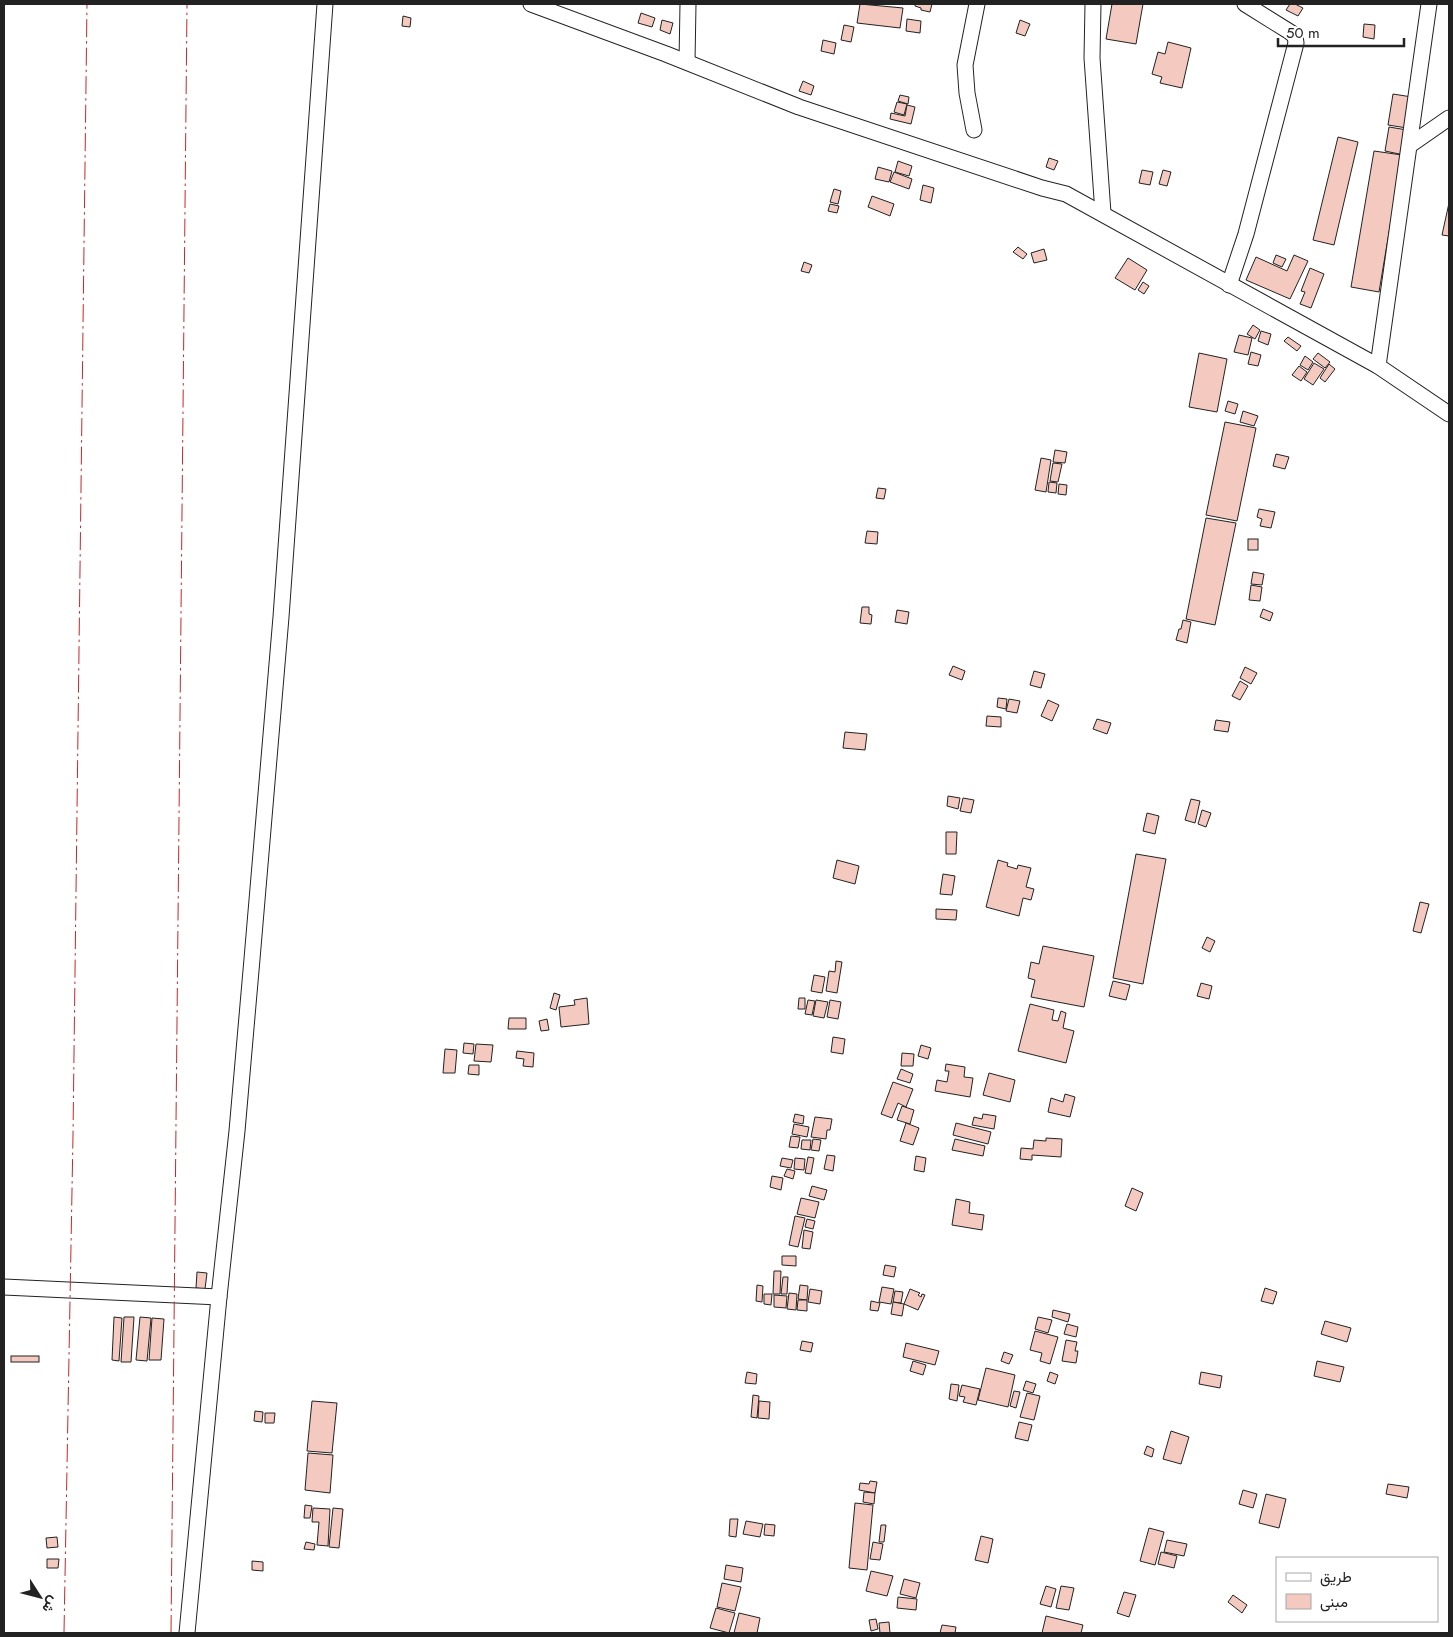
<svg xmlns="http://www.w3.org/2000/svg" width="1453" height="1637" font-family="Jost,Vazirmatn,sans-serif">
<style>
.building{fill:#f3c9c0;stroke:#222}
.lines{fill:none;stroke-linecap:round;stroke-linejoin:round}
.minor-casing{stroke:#222;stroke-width:17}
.minor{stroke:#fff;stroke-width:15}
.power{stroke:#c62828;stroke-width:1;stroke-dasharray:18 4 2.5 4;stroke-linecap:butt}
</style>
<rect width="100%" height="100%" fill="#fff"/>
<g class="building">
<polygon points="860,4 903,8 900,28 857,23"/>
<polygon points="915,4 932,4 930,12 921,10 921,8 915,6"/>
<polygon points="1112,4 1143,4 1136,44 1106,39"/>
<polygon points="1290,4 1295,4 1303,8 1298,16 1286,10"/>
<polygon points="641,13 655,18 652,27 638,23"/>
<polygon points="403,16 411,18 410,27 402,26"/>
<polygon points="907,19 921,21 920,33 906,31"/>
<polygon points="662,20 673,23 670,34 660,30"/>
<polygon points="1020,20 1030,24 1025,36 1016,33"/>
<polygon points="1364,24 1375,25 1374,39 1363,37"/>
<polygon points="844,25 854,27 851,42 841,40"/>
<polygon points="823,40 836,43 834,54 821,51"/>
<polygon points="1168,42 1191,48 1182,88 1160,83 1162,77 1152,74 1158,52 1165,54"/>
<polygon points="803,81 814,86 811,95 799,91"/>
<polygon points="1393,94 1412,97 1407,128 1388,125"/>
<polygon points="900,95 909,97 908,104 898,101"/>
<polygon points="897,102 907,104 904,115 894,112"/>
<polygon points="907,105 915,107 911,124 890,119 891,113 905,116"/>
<polygon points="1389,127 1407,130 1404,155 1385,151"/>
<polygon points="1338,137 1358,142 1334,245 1313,240"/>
<polygon points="1374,151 1402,155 1379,292 1351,287"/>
<polygon points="1049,158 1058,161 1054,170 1046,167"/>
<polygon points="898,161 912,166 909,176 895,172"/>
<polygon points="878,167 892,171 889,182 875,179"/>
<polygon points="1142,170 1153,172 1150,185 1139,183"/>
<polygon points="1163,170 1171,172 1167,186 1159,184"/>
<polygon points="894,172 912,179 909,189 890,182"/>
<polygon points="923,185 934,188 931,203 920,200"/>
<polygon points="834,189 841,191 838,204 830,202"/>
<polygon points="872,196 894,204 890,216 868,207"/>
<polygon points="1449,203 1449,236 1442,235"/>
<polygon points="830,204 839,206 837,213 828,211"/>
<polygon points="1018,247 1027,254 1023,259 1013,252"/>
<polygon points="1044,249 1047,260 1034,263 1031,253"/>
<polygon points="1276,255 1286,259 1282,267 1273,263"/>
<polygon points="1294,255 1308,261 1290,299 1246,280 1256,257 1287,271"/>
<polygon points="1128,258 1147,270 1135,290 1115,278"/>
<polygon points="804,262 812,265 809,273 801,271"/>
<polygon points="1310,268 1324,274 1311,308 1300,304 1305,292 1301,291"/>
<polygon points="1143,282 1149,286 1144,294 1138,290"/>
<polygon points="1253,325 1260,330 1255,339 1247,334"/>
<polygon points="1261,331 1271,334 1268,345 1258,341"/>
<polygon points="1239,335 1252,338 1248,355 1234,352"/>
<polygon points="1288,337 1301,346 1297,351 1284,341"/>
<polygon points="1251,352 1261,355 1258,366 1248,364"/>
<polygon points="1199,353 1227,359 1217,412 1189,407"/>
<polygon points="1318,353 1330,362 1325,368 1313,359"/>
<polygon points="1305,356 1313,362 1308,370 1300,365"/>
<polygon points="1314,363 1324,369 1313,385 1304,379"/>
<polygon points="1329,364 1335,369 1325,382 1320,378"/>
<polygon points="1299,366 1307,372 1301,381 1292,375"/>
<polygon points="1228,401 1238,404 1235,414 1225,411"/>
<polygon points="1243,411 1258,416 1254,426 1240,422"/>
<polygon points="1225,422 1256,428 1237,521 1206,515"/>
<polygon points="1055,450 1067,452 1065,463 1053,462"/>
<polygon points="1276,454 1289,457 1285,469 1273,466"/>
<polygon points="1041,458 1051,460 1046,492 1035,490"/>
<polygon points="1053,463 1062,464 1058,482 1050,481"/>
<polygon points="1049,482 1057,483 1056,493 1048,492"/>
<polygon points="1059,484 1067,485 1066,495 1058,494"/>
<polygon points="878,488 886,489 884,499 876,498"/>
<polygon points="1259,509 1275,512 1271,528 1260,526 1262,519 1257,517"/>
<polygon points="1206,518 1236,523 1215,625 1186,619"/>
<polygon points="867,531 878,532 877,544 865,543"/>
<rect x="1248" y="539" width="10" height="11"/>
<polygon points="1253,572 1264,574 1262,585 1251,584"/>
<polygon points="1251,585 1262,587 1260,601 1249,600"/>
<polygon points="862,607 869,607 869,614 872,615 871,624 860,623"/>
<polygon points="1263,609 1273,613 1270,621 1260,617"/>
<polygon points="897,610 909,612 907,624 895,622"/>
<polygon points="1183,620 1191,622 1187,643 1176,640 1179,629 1181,629"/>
<polygon points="953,666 965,671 962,680 949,675"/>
<polygon points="1245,667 1257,673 1251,684 1240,678"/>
<polygon points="1034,671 1045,674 1041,688 1030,685"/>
<polygon points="1240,681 1248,686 1240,700 1232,696"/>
<polygon points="998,698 1007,699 1006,709 997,707"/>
<polygon points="1009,699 1020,701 1017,713 1006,711"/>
<polygon points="1048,700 1059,705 1052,721 1041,716"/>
<polygon points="987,716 1001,717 1001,727 986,726"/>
<polygon points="1097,719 1111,723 1107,734 1093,729"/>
<polygon points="1216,720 1230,722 1228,732 1214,730"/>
<polygon points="845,732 867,734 865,750 843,748"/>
<polygon points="948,796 960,798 958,809 947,806"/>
<polygon points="963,798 974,800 971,813 960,811"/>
<polygon points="1191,799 1200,801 1195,823 1185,820"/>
<polygon points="1202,810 1211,813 1206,827 1198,824"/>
<polygon points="1147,813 1159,816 1155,834 1143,831"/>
<polygon points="946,832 957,832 956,854 946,854"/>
<polygon points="1136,854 1166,859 1143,984 1113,978"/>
<polygon points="837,860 859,866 855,884 833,878"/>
<polygon points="998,860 1008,863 1007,866 1017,869 1018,865 1031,868 1026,887 1034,889 1031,900 1023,898 1019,916 986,907"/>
<polygon points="943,874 955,876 952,895 940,894"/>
<polygon points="1420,902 1429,904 1421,933 1413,931"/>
<polygon points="936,909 957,910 956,920 936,919"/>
<polygon points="1207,937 1215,941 1210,952 1202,948"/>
<polygon points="1043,946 1094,956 1084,1007 1031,997 1035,980 1028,978 1031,962 1039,964"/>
<polygon points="836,961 842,962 837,993 826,991 829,971 835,972"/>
<polygon points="814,975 825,977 822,993 811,991"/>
<polygon points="1113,981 1130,985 1126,1000 1109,996"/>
<polygon points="1201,983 1212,986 1209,999 1197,996"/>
<polygon points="554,993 560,995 556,1010 550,1008"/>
<polygon points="587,998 589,1024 561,1027 559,1007 575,1005 574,1000"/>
<polygon points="799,998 805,998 805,1009 798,1009"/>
<polygon points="808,1000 815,1001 812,1015 805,1014"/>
<polygon points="816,1000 828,1002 824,1018 813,1016"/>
<polygon points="830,1000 841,1002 838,1019 827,1017"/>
<polygon points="1030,1004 1054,1010 1052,1020 1058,1021 1061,1011 1066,1013 1063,1028 1074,1031 1066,1063 1018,1051"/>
<polygon points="509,1018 526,1018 526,1029 508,1029"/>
<polygon points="547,1019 549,1030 541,1031 539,1021"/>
<polygon points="833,1037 845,1039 843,1054 831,1052"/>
<polygon points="464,1043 474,1044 473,1054 463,1053"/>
<polygon points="476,1044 493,1045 491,1062 474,1061"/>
<polygon points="921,1045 931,1048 928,1059 918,1056"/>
<polygon points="445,1049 457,1050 455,1073 443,1073"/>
<polygon points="517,1051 534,1053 533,1067 523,1066 524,1059 516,1058"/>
<polygon points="902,1053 914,1054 913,1066 901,1066"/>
<polygon points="946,1064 965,1067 964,1077 973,1078 970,1097 935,1091 937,1080 947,1082 949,1071 945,1071"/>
<polygon points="469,1065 479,1065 479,1075 468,1074"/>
<polygon points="901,1069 913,1074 910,1083 897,1079"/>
<polygon points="989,1073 1015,1080 1010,1102 983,1095"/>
<polygon points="893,1082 913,1089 906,1107 898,1103 892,1118 881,1114"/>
<polygon points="1065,1094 1075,1097 1070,1117 1048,1112 1051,1098 1063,1102"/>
<polygon points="902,1106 914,1110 910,1124 897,1120"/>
<polygon points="795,1114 804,1116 803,1124 793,1122"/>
<polygon points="983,1114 996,1116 994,1129 972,1125 974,1117 982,1119"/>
<polygon points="815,1117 832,1119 830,1130 827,1130 826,1139 811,1137"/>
<polygon points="906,1123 919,1128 913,1145 900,1141"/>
<polygon points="956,1123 991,1132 988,1144 953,1135"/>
<polygon points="794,1124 809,1127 807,1137 792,1134"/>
<polygon points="791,1136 800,1137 798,1148 789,1147"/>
<polygon points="1046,1138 1062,1139 1061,1157 1032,1155 1032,1160 1020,1159 1021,1148 1033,1149 1034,1140 1046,1141"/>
<polygon points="813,1139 821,1140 819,1151 811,1150"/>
<polygon points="955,1139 985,1146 983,1156 952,1150"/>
<polygon points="802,1140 811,1140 810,1150 801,1149"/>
<polygon points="827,1155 835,1156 833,1171 824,1169"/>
<polygon points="916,1156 926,1158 924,1172 914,1170"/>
<polygon points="808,1157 814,1158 811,1174 805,1173"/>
<polygon points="782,1158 793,1160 791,1168 780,1166"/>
<polygon points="795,1158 805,1159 804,1170 794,1169"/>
<polygon points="787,1169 795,1171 793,1179 784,1176"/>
<polygon points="772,1176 783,1178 781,1190 770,1187"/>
<polygon points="812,1186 827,1190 824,1200 809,1196"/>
<polygon points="1132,1188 1143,1193 1136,1211 1125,1206"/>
<polygon points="801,1198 819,1202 815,1218 797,1214"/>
<polygon points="956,1199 970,1202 969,1213 984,1215 982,1230 952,1225"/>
<polygon points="795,1216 805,1218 798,1247 789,1245"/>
<polygon points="807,1219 815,1221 813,1229 805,1227"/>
<polygon points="804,1230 813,1232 810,1249 802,1248"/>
<polygon points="782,1256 796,1256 796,1266 782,1265"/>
<polygon points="885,1265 896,1267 894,1277 883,1275"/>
<polygon points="774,1271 781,1271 780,1294 773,1294"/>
<polygon points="197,1272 207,1273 205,1289 196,1288"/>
<polygon points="783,1277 788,1277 787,1294 781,1294"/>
<polygon points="757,1285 763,1286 762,1302 756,1301"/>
<polygon points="800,1285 808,1286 807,1300 798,1299"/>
<polygon points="882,1287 894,1289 891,1304 879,1302"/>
<polygon points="1265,1288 1277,1292 1273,1304 1261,1301"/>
<polygon points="810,1289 822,1291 820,1304 808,1302"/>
<polygon points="910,1289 920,1293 918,1295 921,1297 922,1294 925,1295 918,1310 904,1304"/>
<polygon points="895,1291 903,1292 901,1303 893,1302"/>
<polygon points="789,1293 797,1294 796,1310 787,1309"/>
<polygon points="764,1294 772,1294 771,1305 764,1304"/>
<polygon points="774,1295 787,1296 786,1308 774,1307"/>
<polygon points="798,1300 807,1300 807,1311 797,1310"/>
<polygon points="871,1301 880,1303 878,1311 870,1310"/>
<polygon points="893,1302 904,1304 902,1316 891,1314"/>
<polygon points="1053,1310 1070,1314 1068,1322 1052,1317"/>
<polygon points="114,1317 122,1318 119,1361 112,1360"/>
<polygon points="124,1317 134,1317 131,1362 121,1362"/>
<polygon points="140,1317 151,1318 147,1361 136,1360"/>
<polygon points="1038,1317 1052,1320 1048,1333 1035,1329"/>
<polygon points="152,1318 164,1319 161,1360 149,1360"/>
<polygon points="1325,1321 1351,1328 1347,1342 1321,1334"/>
<polygon points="1067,1324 1078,1327 1076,1337 1064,1334"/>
<polygon points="1035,1331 1058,1337 1050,1364 1040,1361 1042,1353 1030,1350"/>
<polygon points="1066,1340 1077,1342 1075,1351 1078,1351 1076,1363 1062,1361"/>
<polygon points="802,1341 813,1343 811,1352 800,1350"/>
<polygon points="906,1343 939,1351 935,1365 903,1357"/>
<polygon points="1004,1352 1013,1355 1009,1364 1001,1361"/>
<rect x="11" y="1356" width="28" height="6"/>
<polygon points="913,1361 926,1365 923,1375 910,1371"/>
<polygon points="1317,1361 1344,1367 1340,1382 1314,1376"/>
<polygon points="986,1368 1015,1375 1008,1407 978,1400"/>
<polygon points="747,1372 757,1374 756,1384 745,1383"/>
<polygon points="1050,1372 1058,1375 1055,1384 1047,1381"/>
<polygon points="1201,1372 1222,1376 1220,1388 1199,1384"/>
<polygon points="1026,1381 1036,1384 1033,1393 1023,1390"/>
<polygon points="951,1384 959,1385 957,1401 949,1399"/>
<polygon points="962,1385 980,1389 976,1405 963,1402 965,1397 959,1396"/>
<polygon points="1014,1391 1020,1392 1016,1408 1010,1406"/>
<polygon points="1027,1393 1040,1396 1034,1420 1020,1417"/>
<polygon points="753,1395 759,1396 757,1418 751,1417"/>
<polygon points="312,1401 337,1403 332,1453 307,1451"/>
<polygon points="759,1401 770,1402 769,1419 758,1418"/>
<polygon points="255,1411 263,1412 262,1422 254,1421"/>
<polygon points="265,1413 275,1413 274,1423 265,1423"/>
<polygon points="1019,1422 1032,1425 1028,1441 1015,1438"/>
<polygon points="1171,1431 1189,1437 1181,1464 1163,1459"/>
<polygon points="1147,1446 1154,1449 1152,1457 1144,1454"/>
<polygon points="308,1453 333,1455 330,1493 305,1490"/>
<polygon points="870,1481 877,1482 875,1493 859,1490 860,1483 869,1484"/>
<polygon points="1388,1484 1409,1487 1407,1498 1386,1494"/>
<polygon points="1243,1490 1257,1494 1253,1508 1239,1504"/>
<polygon points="864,1492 875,1493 874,1504 863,1502"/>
<polygon points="1266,1494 1286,1499 1279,1528 1259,1523"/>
<polygon points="855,1503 873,1505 867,1570 849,1568"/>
<polygon points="305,1505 312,1506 310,1518 304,1518"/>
<polygon points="313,1508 330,1509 328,1546 317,1545 319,1522 312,1522"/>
<polygon points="333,1508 343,1509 339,1548 329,1547"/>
<polygon points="730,1519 738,1519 736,1537 729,1536"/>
<polygon points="746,1521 763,1524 760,1537 743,1534"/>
<polygon points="765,1524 775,1525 774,1536 764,1535"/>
<polygon points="881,1525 886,1525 884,1542 879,1542"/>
<polygon points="1149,1528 1164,1532 1155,1565 1140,1561"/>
<polygon points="981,1536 993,1539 988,1563 975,1560"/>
<polygon points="57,1537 58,1547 47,1548 46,1538"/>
<polygon points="1167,1540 1187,1544 1184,1556 1164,1552"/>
<polygon points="306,1542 315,1544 314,1550 304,1549"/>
<polygon points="873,1542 883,1544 880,1560 870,1559"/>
<polygon points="1161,1552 1177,1556 1174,1568 1158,1564"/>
<polygon points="47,1559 59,1559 58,1568 47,1568"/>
<polygon points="252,1561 263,1562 263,1571 252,1570"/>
<polygon points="726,1565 743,1568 741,1582 724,1579"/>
<polygon points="871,1571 893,1576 887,1596 866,1591"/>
<polygon points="904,1579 920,1583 916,1598 900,1594"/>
<polygon points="722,1583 741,1587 735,1611 717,1607"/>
<polygon points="1046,1586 1056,1589 1051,1607 1040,1604"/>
<polygon points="1061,1586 1074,1588 1069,1610 1056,1608"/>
<polygon points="1124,1592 1136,1595 1129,1617 1117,1613"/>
<polygon points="1233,1595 1247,1605 1242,1613 1228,1602"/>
<polygon points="898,1597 917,1599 916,1610 897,1608"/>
<polygon points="716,1608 735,1613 729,1633 710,1628"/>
<polygon points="739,1613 760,1618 757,1633 734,1633"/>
<polygon points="1046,1616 1083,1625 1081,1633 1042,1633"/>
<polygon points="876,1619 878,1629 871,1631 869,1620"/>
<polygon points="889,1622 890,1633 880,1633 879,1623"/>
<polygon points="942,1625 956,1627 955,1633 940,1633"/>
</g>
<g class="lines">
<g class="minor-casing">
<g id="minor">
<polyline points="531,4 666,54 799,107 1042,188 1066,194 1378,366 1449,414"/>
<polyline points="1093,4 1092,58 1103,213"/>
<polyline points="687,62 688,4"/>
<polyline points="974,130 967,93 965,65 977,4"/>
<polyline points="1410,145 1449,118"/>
<polyline points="1229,285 1246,234 1296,43 1295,36 1290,32 1245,4"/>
<polyline points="1378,366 1429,4"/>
<polyline points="4,1287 219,1297"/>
<polyline points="187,1633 219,1297 237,1131 252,959 281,617 325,4"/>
</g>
</g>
<use href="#minor" class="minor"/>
<g class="power">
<polyline points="64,1633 73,1135 87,4"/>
<polyline points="171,1633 187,4"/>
</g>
</g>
<rect width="1453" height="1637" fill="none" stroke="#222222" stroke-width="10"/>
<rect x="1276" y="1557" width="162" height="65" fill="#ffffff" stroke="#a7a7a7"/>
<rect x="1286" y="1573" width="25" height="8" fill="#ffffff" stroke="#a7a7a7"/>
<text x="1320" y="1582" font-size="15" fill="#222222">طريق</text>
<rect x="1286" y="1594" width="25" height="15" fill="#f3c9c0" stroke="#a7a7a7"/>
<text x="1320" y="1607" font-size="15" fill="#222222">مبنى</text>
<g transform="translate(40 1597) rotate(126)" stroke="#ffffff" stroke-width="4" paint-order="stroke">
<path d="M0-4L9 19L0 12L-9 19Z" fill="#222222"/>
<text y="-8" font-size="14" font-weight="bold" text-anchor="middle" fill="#222222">ش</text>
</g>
<path d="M1278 38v8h126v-8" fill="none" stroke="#222222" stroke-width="2.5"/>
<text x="1286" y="38" font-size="15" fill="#222222" stroke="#ffffff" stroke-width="4" paint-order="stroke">50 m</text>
</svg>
